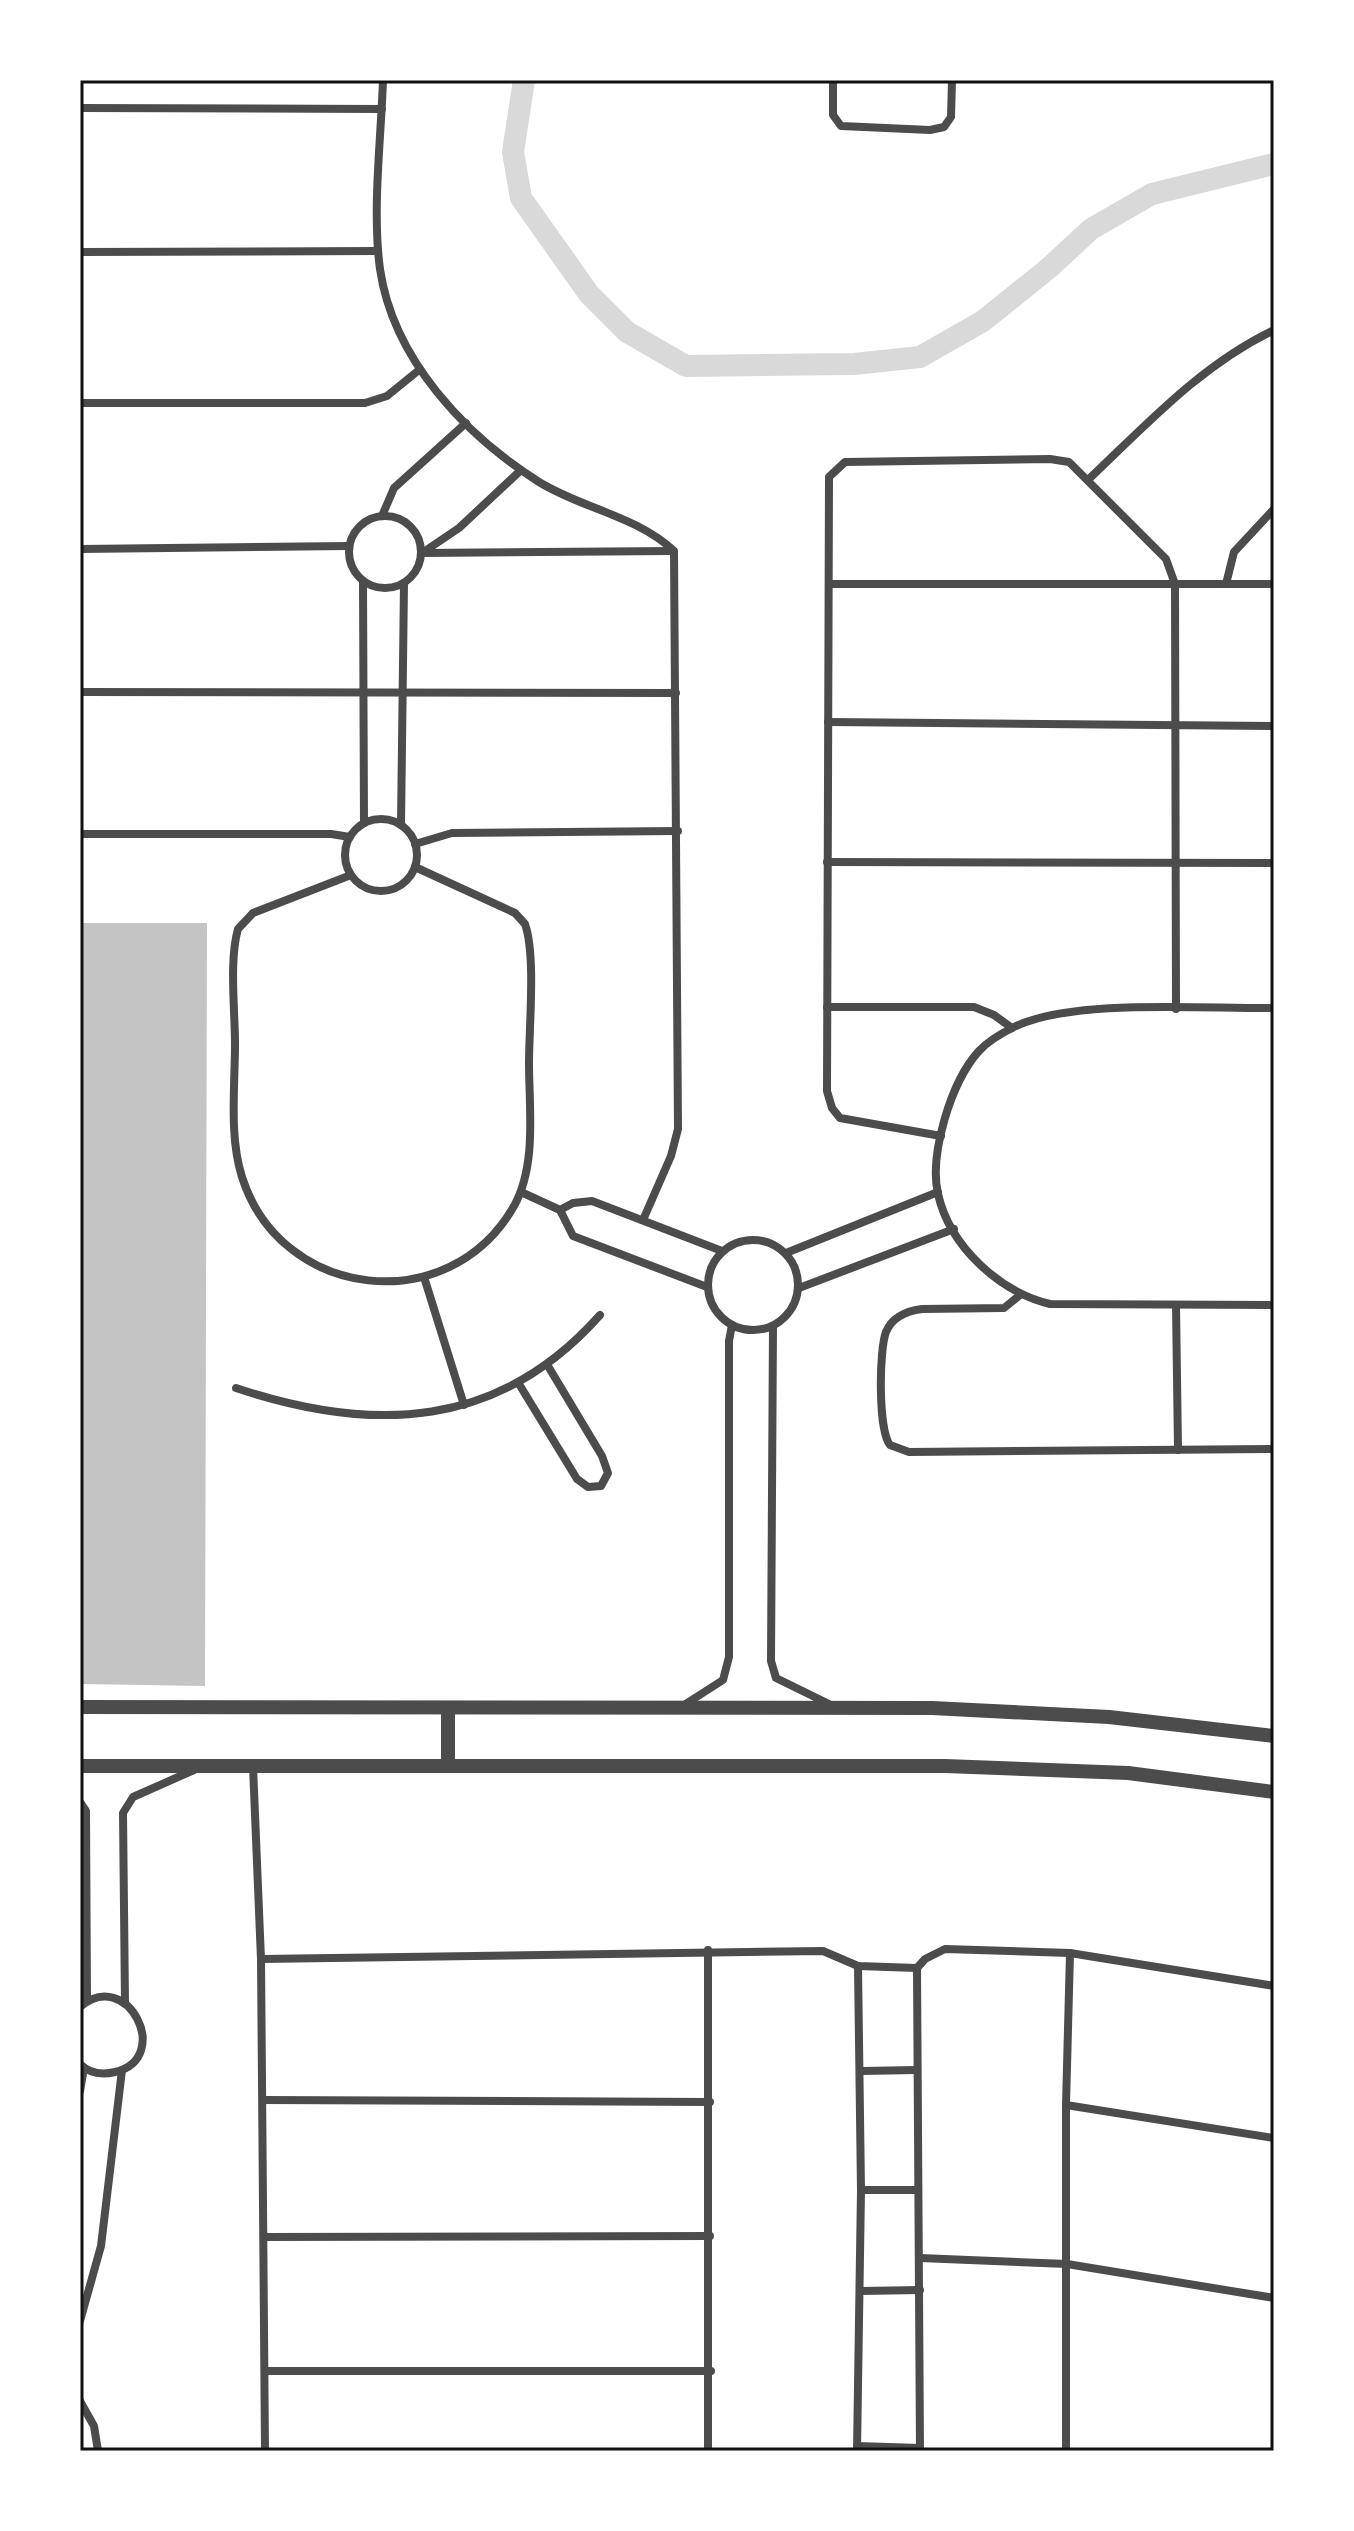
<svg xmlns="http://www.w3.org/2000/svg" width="1354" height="2531" font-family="'Varela Round',sans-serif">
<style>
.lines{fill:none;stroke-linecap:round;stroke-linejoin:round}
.canal{stroke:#d9d9d9;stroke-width:22}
.building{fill:#c4c4c4}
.minor{stroke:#4c4c4c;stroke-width:8}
.tertiary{stroke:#4c4c4c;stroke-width:14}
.neatline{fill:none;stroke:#111;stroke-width:3}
</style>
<rect width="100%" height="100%" fill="#fff"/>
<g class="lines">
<polyline class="canal" points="524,80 513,152 521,198 589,294 627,332 686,366 854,364 920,357 983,321 1049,268 1091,229 1152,194 1274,164"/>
</g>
<polygon class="building" points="80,923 207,923 205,1686 80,1684"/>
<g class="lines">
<g class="minor">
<path d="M383,80C381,140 372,210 380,269C393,359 465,435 539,482C583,509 637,516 674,551L678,1129L671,1156L643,1220"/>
<polyline points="833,80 833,115 841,126 930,130 944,127 951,117 952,80"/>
<polyline points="80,108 382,109"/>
<polyline points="80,252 378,251"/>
<polyline points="80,403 365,403 387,396 419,370"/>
<path d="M1089,479C1147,424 1201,365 1274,330"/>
<polyline points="382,516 394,488 466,423"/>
<circle cx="385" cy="552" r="36"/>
<polyline points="80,549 349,546"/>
<polyline points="421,553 673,551"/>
<polyline points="422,553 459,528 521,470"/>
<polyline points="363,582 364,823"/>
<polyline points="830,584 1274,584"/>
<polyline points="1226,584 1234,552 1274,509"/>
<polyline points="80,692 676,693"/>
<polyline points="828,722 1274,726"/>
<circle cx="381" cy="855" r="36"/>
<polyline points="401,825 404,583"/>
<polyline points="80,834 331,834 350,837"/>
<polyline points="415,844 452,833 678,831"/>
<polyline points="827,862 1274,863"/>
<path d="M351,875L253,913L238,929C229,960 235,1010 235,1044C235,1087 229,1136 242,1177C281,1300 449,1320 514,1206C537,1165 529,1108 529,1063C529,1027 536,955 525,924L515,913L415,867"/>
<polyline points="827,1007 974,1007 994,1015 1012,1028"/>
<path d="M1274,1008C1204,1009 1074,998 1014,1027C1002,1033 988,1041 979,1051C951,1081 929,1155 938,1194C950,1247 1000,1292 1050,1304L1274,1305"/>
<polyline points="941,1136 840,1118 832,1108 827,1091 829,477 845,462 1050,459 1069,462 1166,559 1175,584 1176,1009"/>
<polyline points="521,1192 560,1210"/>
<polyline points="560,1210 573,1236 707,1287"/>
<polyline points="560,1210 573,1203 592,1201 722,1251"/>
<circle cx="753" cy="1285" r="45"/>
<polyline points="786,1253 938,1192"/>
<polyline points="424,1277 464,1405"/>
<polyline points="799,1288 954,1229"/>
<path d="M1020,1295L1004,1308L922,1309C907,1311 892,1317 886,1332C879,1350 878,1430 890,1445L909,1452L1274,1449"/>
<polyline points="1176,1305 1178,1450"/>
<polyline points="773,1326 771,1661 776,1678 829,1704"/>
<polyline points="519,1384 577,1479 588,1487 601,1486 608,1473 602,1456 548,1366"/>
<path d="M236,1388C374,1434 499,1429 600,1315"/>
<polyline points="684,1705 723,1680 729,1657 729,1341 732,1325"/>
<polyline points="253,1766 261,1959 265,2451"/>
<polyline points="80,1802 86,1811 87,2001"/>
<polyline points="1070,1953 1066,2105 1274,2138"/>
<polyline points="261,1959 823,1951 858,1966 917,1968 925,1959 945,1949 1070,1953 1274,1986"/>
<polyline points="917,1968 920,2451"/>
<polyline points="125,2003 123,1813 133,1797 194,1770"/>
<path d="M80,2007C127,1966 174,2058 115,2072C102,2075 90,2074 80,2064"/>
<polyline points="861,2071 917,2070"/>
<polyline points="80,2091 84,2068"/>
<polyline points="264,2100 710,2102"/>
<polyline points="861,2190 917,2190"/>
<polyline points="264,2237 710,2236"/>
<polyline points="920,2258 1067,2264 1274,2298"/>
<polyline points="861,2291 920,2290"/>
<polyline points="80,2321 101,2246 122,2070"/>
<polyline points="266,2371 711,2371"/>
<polyline points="80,2401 94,2426 98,2451"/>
<polyline points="857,2446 920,2448"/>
<polyline points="708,2451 708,1950"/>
<polyline points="857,2451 861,2190 858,1966"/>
<polyline points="1066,2451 1066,2105"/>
</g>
<g class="tertiary">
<polyline points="80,1707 932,1708 1109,1717 1274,1736"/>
<polyline points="448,1708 448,1766"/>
<polyline points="80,1766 945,1766 1128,1773 1274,1792"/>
</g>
</g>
<rect width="1354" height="2531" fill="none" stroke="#ffffff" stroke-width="164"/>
<rect x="82" y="82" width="1190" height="2367" class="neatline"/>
</svg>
